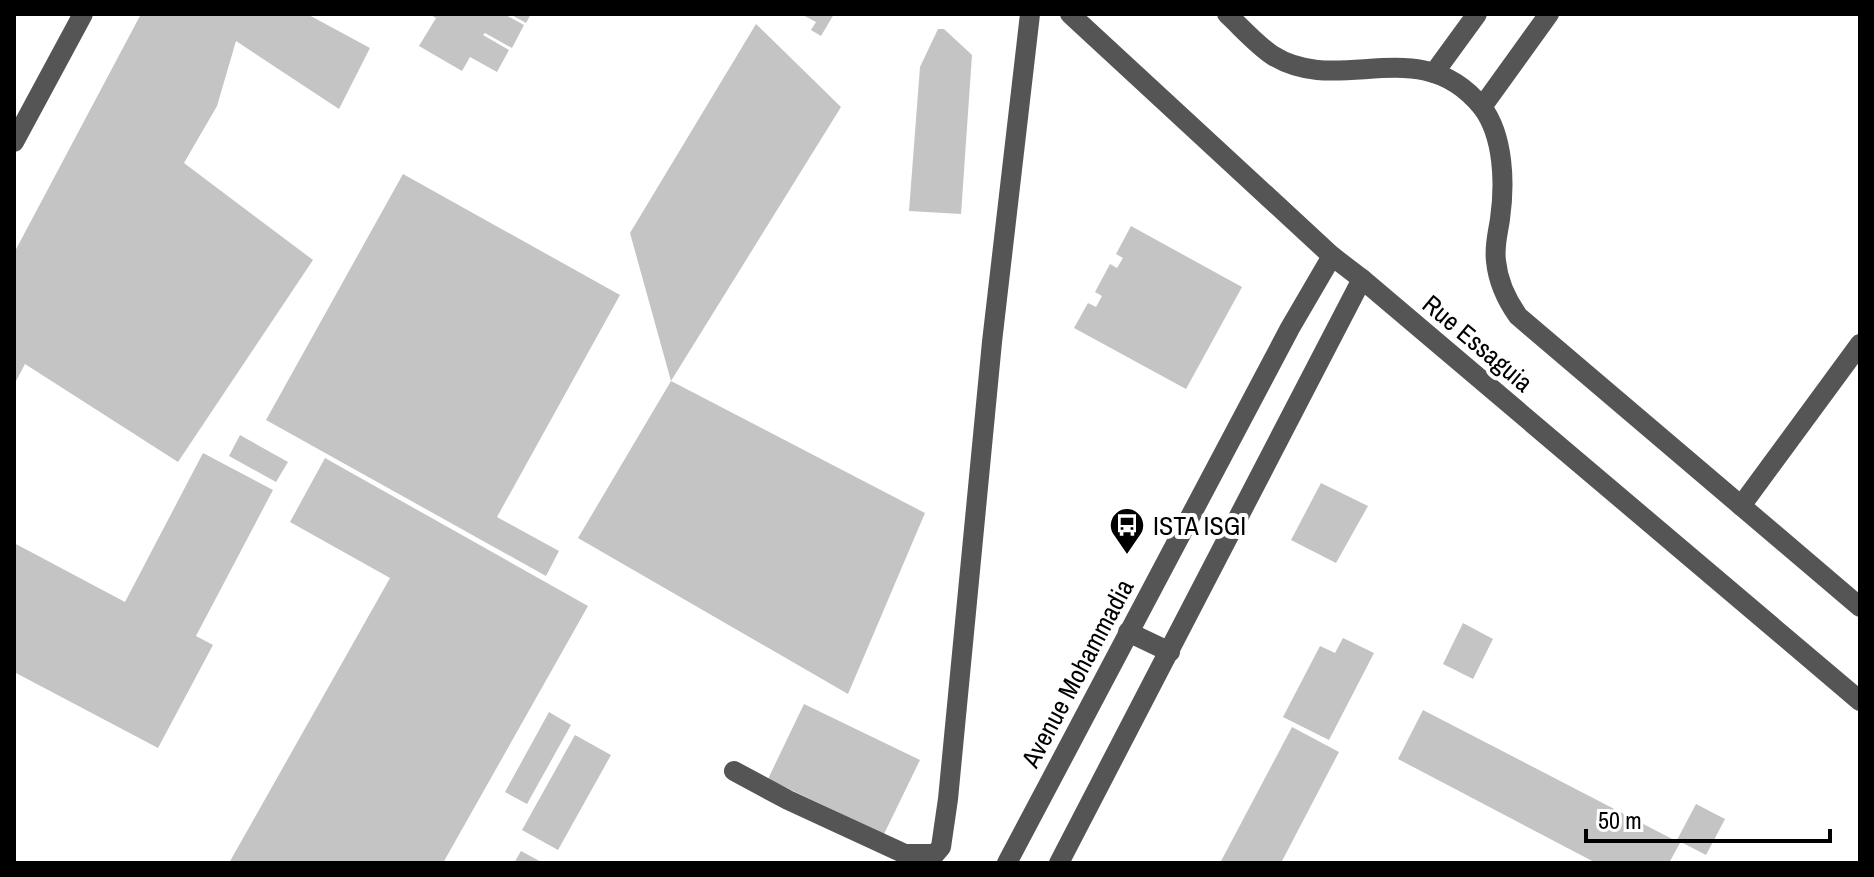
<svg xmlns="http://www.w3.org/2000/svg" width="1874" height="877" font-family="'Archivo Narrow',sans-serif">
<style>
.building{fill:#c4c4c4}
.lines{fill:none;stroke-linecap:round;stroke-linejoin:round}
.minor{stroke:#555;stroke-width:20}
.labels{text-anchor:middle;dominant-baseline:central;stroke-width:8;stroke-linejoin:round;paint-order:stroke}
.street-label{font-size:26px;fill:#000;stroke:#fff}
.poi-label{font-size:26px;fill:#000;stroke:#fff;text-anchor:start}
</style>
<rect width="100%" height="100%" fill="#fff"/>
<g class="building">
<polygon points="141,14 307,14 370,48 339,109 236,41 217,106 184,163 313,260 178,462 25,364 14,385 14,253"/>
<polygon points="429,14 504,14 524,25 512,48 485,33 483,35 509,50 497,72 470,57 462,71 419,46 436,18"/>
<polygon points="510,14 531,14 526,23"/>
<polygon points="801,14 834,14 821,36 811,30 816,22"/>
<polygon points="756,24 841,107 671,381 925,513 848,694 578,538 671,381 630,233"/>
<polygon points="938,29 944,29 972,55 961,214 909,211 920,67"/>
<polygon points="403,174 620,295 497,517 559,551 546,576 266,420"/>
<polygon points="1131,226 1242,287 1186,389 1074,328 1088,303 1096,307 1102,296 1095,292 1110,264 1117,268 1123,258 1116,254"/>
<polygon points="240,435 288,462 276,482 229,456"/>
<polygon points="203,453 273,490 196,636 213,645 158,748 14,672 14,543 125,602"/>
<polygon points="325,458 588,606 443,863 229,863 390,578 290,522"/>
<polygon points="1321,483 1368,506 1336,563 1291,540"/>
<polygon points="1463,623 1493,639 1473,679 1443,664"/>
<polygon points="1343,638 1374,653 1329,740 1283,717 1320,646 1335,653"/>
<polygon points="804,704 920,760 884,834 768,779"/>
<polygon points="1423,710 1680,843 1669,863 1596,863 1398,759"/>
<polygon points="549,712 571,725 527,804 505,792"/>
<polygon points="1292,727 1339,752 1281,863 1220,863"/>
<polygon points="575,735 611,755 558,850 522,830"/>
<polygon points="1696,804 1725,819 1706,855 1677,840"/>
<polygon points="521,851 543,863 514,863"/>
</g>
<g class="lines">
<g class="minor">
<polyline points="1070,14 1332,256 1362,279 1860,701"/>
<path d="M1227,14C1241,27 1256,44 1272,55C1339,98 1420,30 1482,107C1504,136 1505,184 1500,219C1498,233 1494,246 1496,261C1498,282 1506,299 1518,316L1860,607"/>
<polyline points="1434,73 1477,14"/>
<polyline points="1482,107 1549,14"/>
<polyline points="14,142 83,14"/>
<polyline points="1741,506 1860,344"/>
<polyline points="1128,632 1170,652"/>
<polyline points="734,771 788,800 905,854 935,854 941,847 948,799 992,342 1030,14"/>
<polyline points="1007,863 1290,328 1332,256"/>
<polyline points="1059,863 1362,279"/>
</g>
</g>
<defs>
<g id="bus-pin" transform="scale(1.8)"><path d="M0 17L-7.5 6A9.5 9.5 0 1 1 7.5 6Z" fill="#000" stroke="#fff"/><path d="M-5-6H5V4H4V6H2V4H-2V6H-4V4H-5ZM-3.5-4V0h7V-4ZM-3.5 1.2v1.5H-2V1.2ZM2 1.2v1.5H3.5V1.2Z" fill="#fff"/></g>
</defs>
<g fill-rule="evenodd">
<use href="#bus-pin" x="1127" y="525"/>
</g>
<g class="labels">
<g class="street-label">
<text transform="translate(1478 343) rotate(40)">Rue Essaguia</text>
<text transform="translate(1077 673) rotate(-62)">Avenue Mohammadia</text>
</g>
<g class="poi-label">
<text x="1153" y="525">ISTA ISGI</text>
</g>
</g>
<rect width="1874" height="877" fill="none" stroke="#000000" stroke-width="32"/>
<path d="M1586 829v12h244v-12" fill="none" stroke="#000000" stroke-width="4"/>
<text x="1598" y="829" font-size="24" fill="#000000" stroke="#ffffff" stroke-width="6" paint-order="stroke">50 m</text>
</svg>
